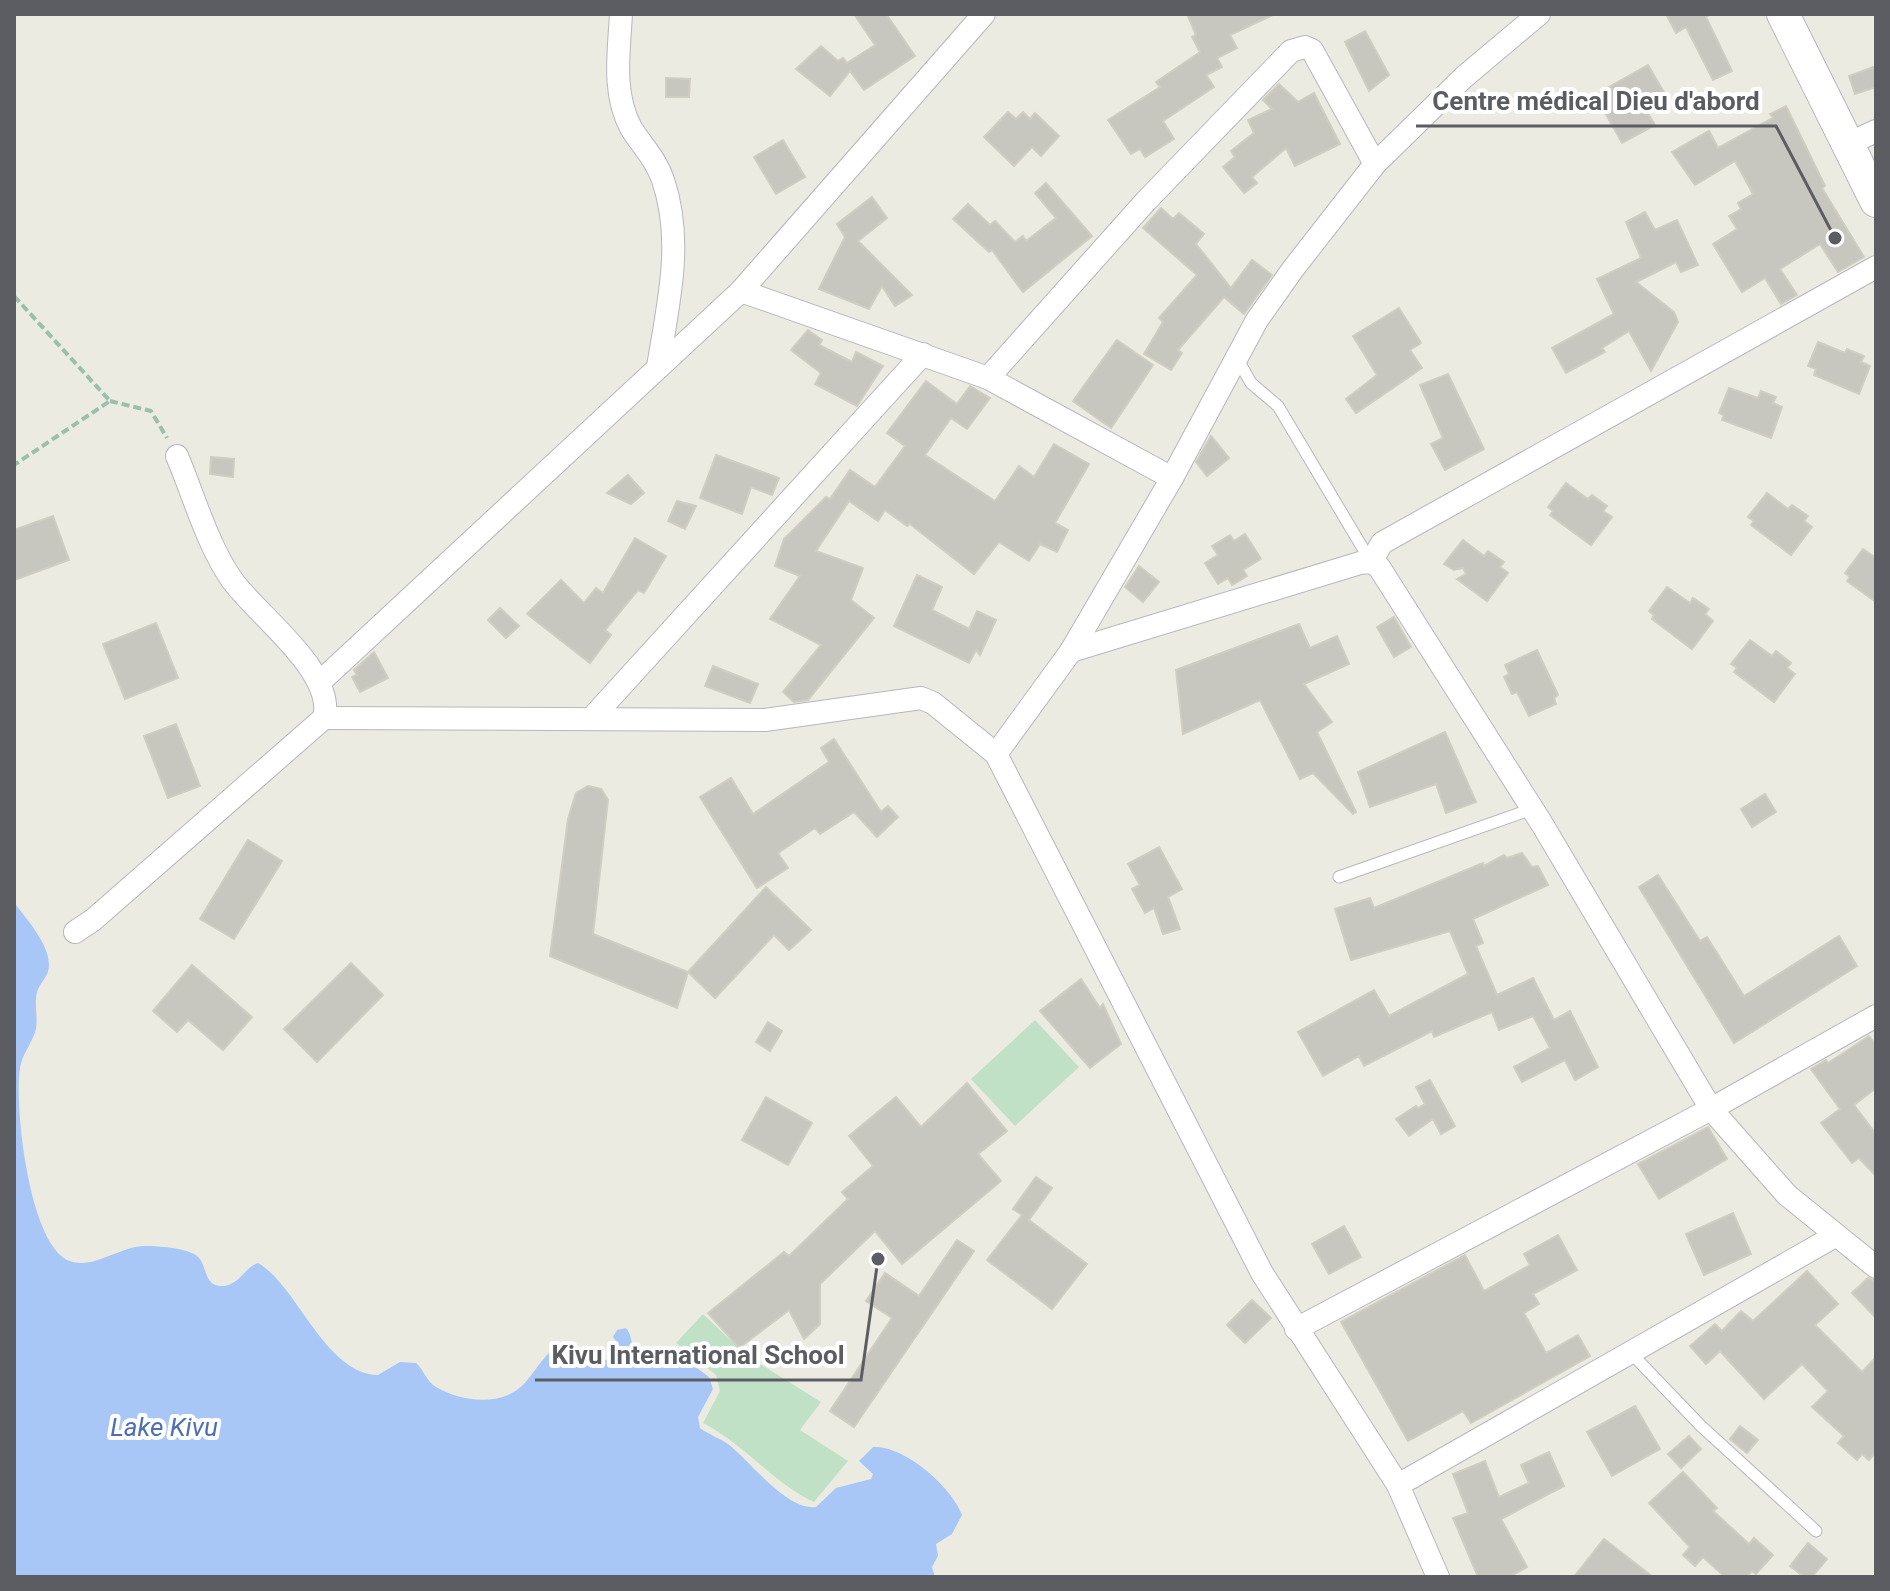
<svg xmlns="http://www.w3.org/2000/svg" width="1890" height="1591" font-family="Roboto,sans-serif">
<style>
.green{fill:#c1e1c7}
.water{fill:#a8c7f6}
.building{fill:#c7c6bf;stroke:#d0cec1;stroke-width:2}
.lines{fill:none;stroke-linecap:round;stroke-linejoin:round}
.lane-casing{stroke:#b5b7bb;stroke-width:13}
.street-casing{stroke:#b5b7bb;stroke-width:24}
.secondary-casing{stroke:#b6b7bd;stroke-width:34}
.path{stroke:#9abfab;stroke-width:4;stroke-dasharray:8 4;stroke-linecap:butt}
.lane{stroke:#fff;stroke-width:11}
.street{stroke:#fff;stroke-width:22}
.secondary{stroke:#fff;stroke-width:32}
.labels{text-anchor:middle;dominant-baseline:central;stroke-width:8;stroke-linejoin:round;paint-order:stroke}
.water-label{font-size:26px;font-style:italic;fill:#4e6fb6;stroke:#fff}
.leader{fill:none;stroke:#5b5d62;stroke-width:3}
.callout-dot{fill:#5b5d62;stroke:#fff;stroke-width:3}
.callout-label{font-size:26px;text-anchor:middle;font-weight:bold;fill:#5b5d62;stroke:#fff;stroke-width:8;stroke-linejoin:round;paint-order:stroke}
</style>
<rect width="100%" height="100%" fill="#ecebe2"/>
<g class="green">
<polygon points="1035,1020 1079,1067 1015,1126 971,1079"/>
<path d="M703,1314L746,1355L821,1402L800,1430L848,1461L814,1502C772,1482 744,1444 703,1423L720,1391L716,1375L676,1343Z"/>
</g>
<path class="water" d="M14,902C26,919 49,943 49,965C49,977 40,982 37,992C34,1004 38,1017 36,1029C33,1042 22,1054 20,1068C14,1105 29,1247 70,1261C94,1270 121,1245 146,1246C159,1246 183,1248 194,1254C209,1261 201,1288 224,1286C240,1284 245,1267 258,1263C297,1285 325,1374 378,1375L400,1362L416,1363C424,1370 426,1381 436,1387C462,1402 501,1407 524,1384C537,1370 545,1351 563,1344L586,1357L615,1361L624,1352L613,1337L617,1330L626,1328C636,1340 628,1355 641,1368H649L663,1353L673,1350L709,1377L713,1389L698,1417L700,1428C709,1435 720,1438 728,1444C750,1461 787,1511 816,1507L836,1488L871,1479L873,1474L859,1461L873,1447C904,1445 952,1487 962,1515L952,1534L936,1544L938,1556L932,1567L935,1577H14Z"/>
<g class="building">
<polygon points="854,14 886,14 915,56 864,90 850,71 830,96 796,69 821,46 838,61 843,58 847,63 875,45"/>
<polygon points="1187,14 1275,14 1230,35 1237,48 1217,58 1222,67 1206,75 1214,87 1163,121 1174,139 1145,157 1140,149 1131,154 1108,120 1160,87 1156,82 1200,52 1192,37 1196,35"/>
<polygon points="1666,14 1711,14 1706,17 1732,71 1713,80 1686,27 1676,33"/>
<polygon points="1365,31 1389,75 1369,91 1345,42"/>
<polygon points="1648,65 1665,94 1644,106 1655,125 1622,143 1595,95"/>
<polygon points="1876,66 1876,87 1855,94 1849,76"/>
<polygon points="666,78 690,79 689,97 666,97"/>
<polygon points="1279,84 1298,102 1314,93 1340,144 1295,166 1286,148 1252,177 1257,183 1244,193 1223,167 1235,157 1231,151 1254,133 1248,120 1272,109 1263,100"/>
<polygon points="1786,106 1825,186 1822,188 1864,257 1838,272 1820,244 1780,269 1797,295 1781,304 1765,278 1742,292 1713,244 1737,229 1729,216 1741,209 1738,203 1753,194 1735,161 1695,185 1672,152 1709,131 1718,148 1773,118 1770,114"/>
<polygon points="1008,112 1016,119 1023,112 1030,119 1035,113 1059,136 1041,156 1032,147 1014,166 984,137"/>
<polygon points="783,140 805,177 776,194 754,157"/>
<polygon points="1046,183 1092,236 1023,292 992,250 989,252 953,219 968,204 990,225 995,221 1015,242 1023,236 1026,241 1056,218 1035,193"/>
<polygon points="872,197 887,218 858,241 912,295 895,306 882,286 869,309 819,289 845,237 837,224"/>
<polygon points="1161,208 1173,219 1179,213 1204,234 1196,244 1231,288 1252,260 1272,275 1244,314 1224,297 1178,350 1182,353 1171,370 1144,354 1163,322 1159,318 1197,275 1143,228"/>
<polygon points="1645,212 1655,230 1677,220 1698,265 1681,272 1676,262 1636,282 1674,312 1678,322 1651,371 1629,331 1602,348 1605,352 1566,373 1552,348 1614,314 1597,279 1641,258 1626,222"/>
<polygon points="1399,308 1421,343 1410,350 1422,368 1356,413 1346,399 1377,375 1353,336"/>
<polygon points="808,330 822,340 819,345 852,362 856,352 883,366 857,406 815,384 821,373 791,350"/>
<polygon points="1117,340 1153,365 1111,428 1073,401"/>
<polygon points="1818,342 1845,353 1847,349 1864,356 1861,362 1870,366 1859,394 1814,375 1816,369 1808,366"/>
<polygon points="1448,374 1484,449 1445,470 1431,444 1443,438 1420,385"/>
<polygon points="926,381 957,404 970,386 990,398 967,429 951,418 925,455 995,501 1019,466 1034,477 1054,444 1089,464 1055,523 1068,530 1057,552 1040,544 1029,561 999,542 974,574 910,524 907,526 885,510 878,521 849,501 816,551 863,568 851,600 874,618 808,700 794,702 783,692 821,645 770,619 800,576 775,566 784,539 826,497 830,499 850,470 875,487 905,446 887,433"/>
<polygon points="1729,388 1758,398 1761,391 1776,397 1773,403 1782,407 1771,438 1722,420 1724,415 1719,413"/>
<polygon points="1211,436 1229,458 1207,476 1196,462"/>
<polygon points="716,455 779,478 772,495 751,487 742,514 700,498"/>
<polygon points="211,457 234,459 233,477 210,474"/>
<polygon points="628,475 644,493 631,504 607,493"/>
<polygon points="1566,483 1588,499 1592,495 1607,506 1603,511 1612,517 1591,545 1550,515 1553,511 1548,507"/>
<polygon points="1767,493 1788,509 1792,505 1808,516 1804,521 1812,527 1791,555 1751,525 1754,521 1748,517"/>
<polygon points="677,501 696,506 685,529 668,521"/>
<polygon points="53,516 69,560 14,580 14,530"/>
<polygon points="1245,534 1261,559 1243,570 1247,576 1232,585 1228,578 1218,584 1205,563 1218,555 1212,546 1230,535 1234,541"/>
<polygon points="635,538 666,556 644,593 638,590 605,630 611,635 590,663 527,614 561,580 584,603 596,588 603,593"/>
<polygon points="1463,540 1484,556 1488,551 1504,562 1500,567 1508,573 1487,601 1457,579 1466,574 1463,568 1454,570 1444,564"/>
<polygon points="1863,549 1876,558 1876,602 1847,581 1850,577 1845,573"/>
<polygon points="1139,566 1159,582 1143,602 1125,587"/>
<polygon points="917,575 942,587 932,610 969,629 977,611 996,620 980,655 976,650 969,663 894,626"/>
<polygon points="1667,587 1690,603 1693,598 1709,609 1705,614 1713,621 1692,649 1652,619 1654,615 1649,611"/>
<polygon points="500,608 519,626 506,638 488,620"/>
<polygon points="1394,617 1411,647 1394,657 1377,627"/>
<polygon points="156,623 178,678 125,699 103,644"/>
<polygon points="1299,624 1310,648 1337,636 1349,664 1304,684 1332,722 1317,732 1356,812 1353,814 1313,773 1300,779 1260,700 1183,734 1176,670"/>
<polygon points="1750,640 1772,656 1776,651 1791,663 1787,668 1795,674 1774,702 1734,672 1737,668 1731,664"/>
<polygon points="1537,650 1558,695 1554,698 1556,704 1529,716 1517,692 1512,694 1504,677 1509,674 1505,665"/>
<polygon points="374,652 388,678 360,692 352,677 357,675 354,670"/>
<polygon points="713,666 758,684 750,703 705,686"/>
<polygon points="176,724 200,786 168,798 144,736"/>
<polygon points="1445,732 1476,802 1446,813 1436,784 1370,807 1358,772"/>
<polygon points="834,739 881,812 888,806 898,817 877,837 854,812 820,834 815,828 778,853 788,868 757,888 700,797 731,778 753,814 829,762 821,748"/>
<polygon points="588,786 601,789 608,800 593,934 688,972 677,1008 550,956 568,819 576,793"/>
<polygon points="1765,794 1776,812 1752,827 1741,809"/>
<polygon points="248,840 282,861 234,939 200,919"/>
<polygon points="1159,847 1182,889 1168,897 1180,929 1163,934 1154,908 1145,913 1132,889 1140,885 1128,864"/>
<polygon points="1522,853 1532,867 1538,866 1548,885 1473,919 1483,943 1476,946 1497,995 1533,978 1554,1020 1570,1011 1598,1067 1575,1080 1565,1060 1522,1082 1514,1067 1550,1048 1533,1016 1499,1030 1492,1012 1434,1037 1432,1031 1364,1066 1359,1056 1323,1076 1298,1032 1374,990 1389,1016 1468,974 1450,931 1351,960 1335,909 1370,898 1374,908 1483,863 1484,866 1504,855 1507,858"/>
<polygon points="1658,875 1700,941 1707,937 1744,996 1839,936 1857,966 1734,1043 1639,887"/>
<polygon points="766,887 811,930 789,950 774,935 715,998 688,972"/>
<polygon points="351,963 383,995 317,1062 284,1029"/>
<polygon points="192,965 252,1017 223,1050 188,1020 177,1032 153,1011"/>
<polygon points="1081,979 1100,1008 1103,1004 1121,1044 1090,1068 1040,1011"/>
<polygon points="768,1022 782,1031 770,1051 756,1042"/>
<polygon points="1869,1036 1876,1045 1876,1088 1854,1105 1876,1134 1876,1176 1859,1158 1852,1163 1821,1123 1840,1109 1811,1069 1826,1060 1828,1063"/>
<polygon points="1430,1080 1455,1126 1441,1134 1433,1119 1409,1136 1396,1119 1416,1106 1418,1108 1425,1104 1416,1087"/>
<polygon points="967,1083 1007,1131 978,1154 1001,1181 902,1264 875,1231 820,1284 820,1324 804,1339 789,1310 739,1348 708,1313 784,1252 789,1256 848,1199 842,1192 873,1166 849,1136 896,1097 921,1127"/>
<polygon points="766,1097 812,1123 788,1165 742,1140"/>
<polygon points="1708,1127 1727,1159 1659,1199 1638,1164"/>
<polygon points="1036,1177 1052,1188 1029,1220 1087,1264 1052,1309 987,1260 1022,1215 1013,1209"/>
<polygon points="1733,1213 1751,1254 1704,1275 1686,1234"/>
<polygon points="1344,1226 1361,1257 1329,1274 1312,1244"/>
<polygon points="1558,1235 1577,1270 1533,1294 1539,1304 1524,1313 1546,1353 1578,1335 1590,1356 1471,1423 1463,1411 1408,1441 1341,1322 1465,1255 1484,1291 1530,1265 1524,1254"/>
<polygon points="957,1240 974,1251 854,1427 830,1411 892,1318 866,1301 885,1273 919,1296"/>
<polygon points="1807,1271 1838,1304 1815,1325 1862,1372 1876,1357 1876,1452 1869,1460 1862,1454 1857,1460 1838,1443 1844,1436 1812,1407 1828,1391 1802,1364 1764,1399 1720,1351 1706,1364 1690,1346 1715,1324 1722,1331 1741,1311 1753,1321"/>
<polygon points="1868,1278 1876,1281 1876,1318 1852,1293"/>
<polygon points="1252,1300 1271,1318 1245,1343 1227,1325"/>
<polygon points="1635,1406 1660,1449 1612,1476 1587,1432"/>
<polygon points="1740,1426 1758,1440 1747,1453 1730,1439"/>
<polygon points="1689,1436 1701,1449 1681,1468 1668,1454"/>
<polygon points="1549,1452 1564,1486 1501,1519 1527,1567 1509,1577 1478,1577 1453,1518 1468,1513 1453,1474 1485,1461 1499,1497 1529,1483 1521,1465"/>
<polygon points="1683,1472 1717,1508 1713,1511 1749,1544 1754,1538 1773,1555 1756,1574 1752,1571 1746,1577 1725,1577 1703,1557 1695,1566 1683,1555 1690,1547 1649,1503"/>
<polygon points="1604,1539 1653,1577 1574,1577"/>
<polygon points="1808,1543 1827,1559 1812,1577 1804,1577 1790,1566"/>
</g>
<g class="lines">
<g class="lane-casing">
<g id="lane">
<polyline points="1238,360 1251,383 1278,406 1371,562"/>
<polyline points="1339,877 1532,809"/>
<polyline points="1630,1352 1701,1426 1816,1531"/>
</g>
</g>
<g class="street-casing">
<g id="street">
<path d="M621,14C619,52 612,93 631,128C642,146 656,159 663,180C684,242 668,304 658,367"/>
<polyline points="1848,144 1876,131"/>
<polyline points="741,291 988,378 1172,478"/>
<polyline points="988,378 1146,201 1291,51 1305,47 1312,50 1375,164"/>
<polyline points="1371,562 1382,543 1876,267"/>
<polyline points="1071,651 1360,563 1371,562 1379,567 1542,824 1711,1109 1787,1195 1876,1267"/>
<polyline points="321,681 741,291 984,14"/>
<polyline points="324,718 765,720 921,698 933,703 996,754 1262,1273 1398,1485 1438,1577"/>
<polyline points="591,719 923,354"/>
<polyline points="996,754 1071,651 1172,478 1257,320 1293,269 1375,164 1464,77 1539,14"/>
<path d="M75,932L93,920L324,718C336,672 258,616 232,580C207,544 194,496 177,456"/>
<polyline points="1296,1329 1711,1109 1876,1016"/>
<polyline points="1398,1485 1835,1236"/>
</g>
</g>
<g class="secondary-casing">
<polyline id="secondary" points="1783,14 1876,201"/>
</g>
<g class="path">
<polyline points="14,296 110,401 14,465"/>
<polyline points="110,401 151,411 167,438"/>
</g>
<use href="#lane" class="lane"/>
<use href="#street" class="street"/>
<use href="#secondary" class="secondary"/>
</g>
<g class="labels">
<g class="water-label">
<text x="164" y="1427">Lake Kivu</text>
</g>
</g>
<path class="leader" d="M1835 238L1776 126H1416M878 1259L861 1380H535"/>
<g class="callout-dot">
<circle cx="1835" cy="238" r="8"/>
<circle cx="878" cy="1259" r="8"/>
</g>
<g class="callout-label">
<text x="1596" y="110">Centre médical Dieu d'abord</text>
<text x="698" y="1364">Kivu International School</text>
</g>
<rect width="1890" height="1591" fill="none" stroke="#5b5d62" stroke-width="32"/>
</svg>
